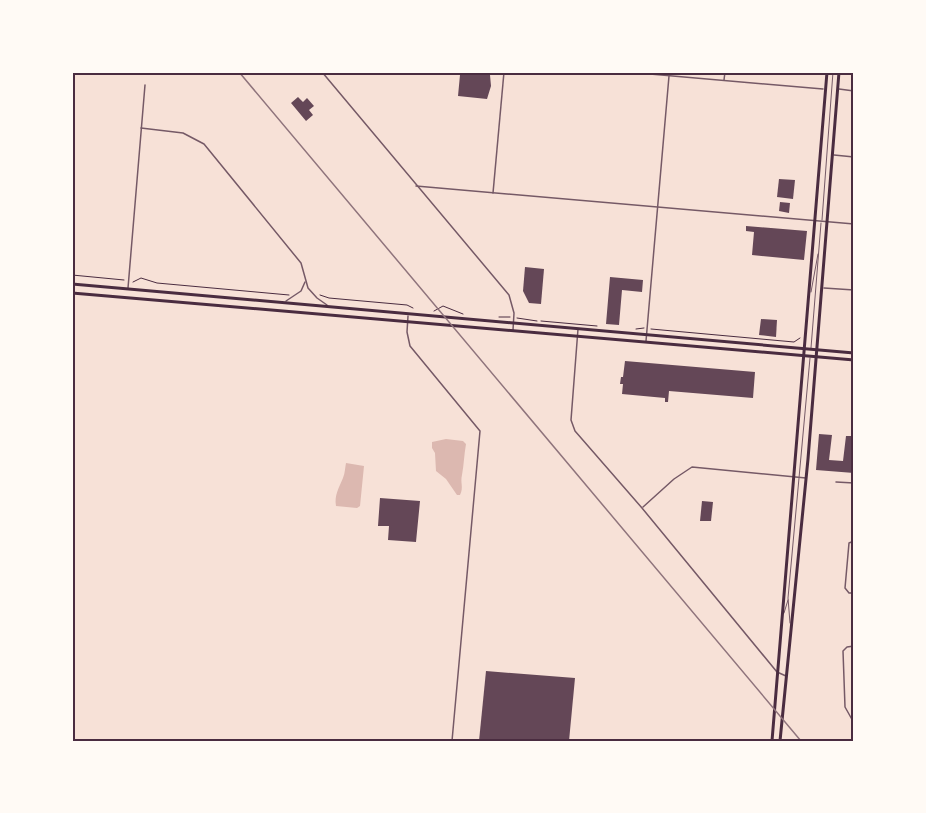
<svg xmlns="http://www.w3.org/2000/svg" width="926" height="813" font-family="'Public Sans',sans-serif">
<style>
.water{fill:#dcb8b0}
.building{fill:#644757}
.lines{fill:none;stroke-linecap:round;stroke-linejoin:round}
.path{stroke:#4a2c40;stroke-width:1}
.service{stroke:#755966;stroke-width:1}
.minor{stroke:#755966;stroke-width:1.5}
.secondary{stroke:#4a2c40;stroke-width:3}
.rail{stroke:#8f747c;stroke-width:1.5}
.neatline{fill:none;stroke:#4a2c40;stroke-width:2}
</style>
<rect width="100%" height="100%" fill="#f7e1d7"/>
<g class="water">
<path d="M446,439L463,441L466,444C464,455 464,464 462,475C460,483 464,487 460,495H457L446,479L436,471L435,453L432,448V442Z"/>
<path d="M346,463L364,466L360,506L357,508L336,506C334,495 339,488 343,478C345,473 345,468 346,463Z"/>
</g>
<g class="building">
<polygon points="467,72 482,72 482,74 490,75 491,86 487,99 458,96 460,75 466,75"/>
<polygon points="298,97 303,102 307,98 314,106 309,110 313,115 306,121 291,103"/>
<polygon points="779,179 795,180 793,199 777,197"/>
<polygon points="780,202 790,203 789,213 779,211"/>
<polygon points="746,226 807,231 804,260 752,255 754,232 746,231"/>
<polygon points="525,267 544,269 541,304 529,303 523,291"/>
<polygon points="610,277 643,280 642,292 622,290 619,325 606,324"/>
<polygon points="761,319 777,320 776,337 759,335"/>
<polygon points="625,361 755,372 753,398 669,391 668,402 665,402 665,398 622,394 623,384 620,384 621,377 623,377"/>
<polygon points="819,434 832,435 829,460 843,461 846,436 854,436 854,473 816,470"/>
<polygon points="380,498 420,501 416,542 388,540 389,526 378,526"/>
<polygon points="702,501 713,502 711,521 700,521"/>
<polygon points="486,671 575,678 569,741 479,741"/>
</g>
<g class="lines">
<g class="path">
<polyline points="72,275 124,280"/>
<polyline points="133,282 141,278 157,283 289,295"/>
<polyline points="320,295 329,298 407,305 413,308"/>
<polyline points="434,311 443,306 463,314"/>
<polyline points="499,317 510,317"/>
<polyline points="517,318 537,321"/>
<polyline points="541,321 597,326"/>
<polyline points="636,329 644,328"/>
<polyline points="651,329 794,342 800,338"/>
</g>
<g class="service">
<polyline points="822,220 833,72"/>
<polyline points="811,292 818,254"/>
<polyline points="811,348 821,223"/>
<polyline points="784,613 788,600"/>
<polyline points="790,623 788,598 810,358"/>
</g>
<g class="minor">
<polyline points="322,72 509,295 514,313 513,330"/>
<polyline points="627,72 823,89"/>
<polyline points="724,80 725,72"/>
<polyline points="839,89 854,91"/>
<polyline points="141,128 183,133 204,144 301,263 308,288 317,298 327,305"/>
<polyline points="834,155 854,157"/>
<polyline points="416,186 854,224"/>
<polyline points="493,193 504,72"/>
<polyline points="128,288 145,85"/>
<polyline points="824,288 854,290"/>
<polyline points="286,301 301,291 305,282"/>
<polyline points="408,316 407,332 410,346 480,431 452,741"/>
<polyline points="578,329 571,420 575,431 642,508 777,672 786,676"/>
<polyline points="646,341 669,76"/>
<polyline points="836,482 854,483"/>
<polyline points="643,507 674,479 692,467 806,478"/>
<polyline points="854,541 849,543 845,588 849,593 854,593"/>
<polyline points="854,646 847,647 843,651 845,707 854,723"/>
</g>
<g class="secondary">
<polyline points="72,284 854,353"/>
<polyline points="72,293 854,360"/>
<polyline points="772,741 827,72"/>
<polyline points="780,741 808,459 839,72"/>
</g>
<polyline class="rail" points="239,72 801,741"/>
</g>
<rect width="926" height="813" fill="none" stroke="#fffaf5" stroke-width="147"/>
<rect x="74" y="74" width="778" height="666" class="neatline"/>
</svg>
